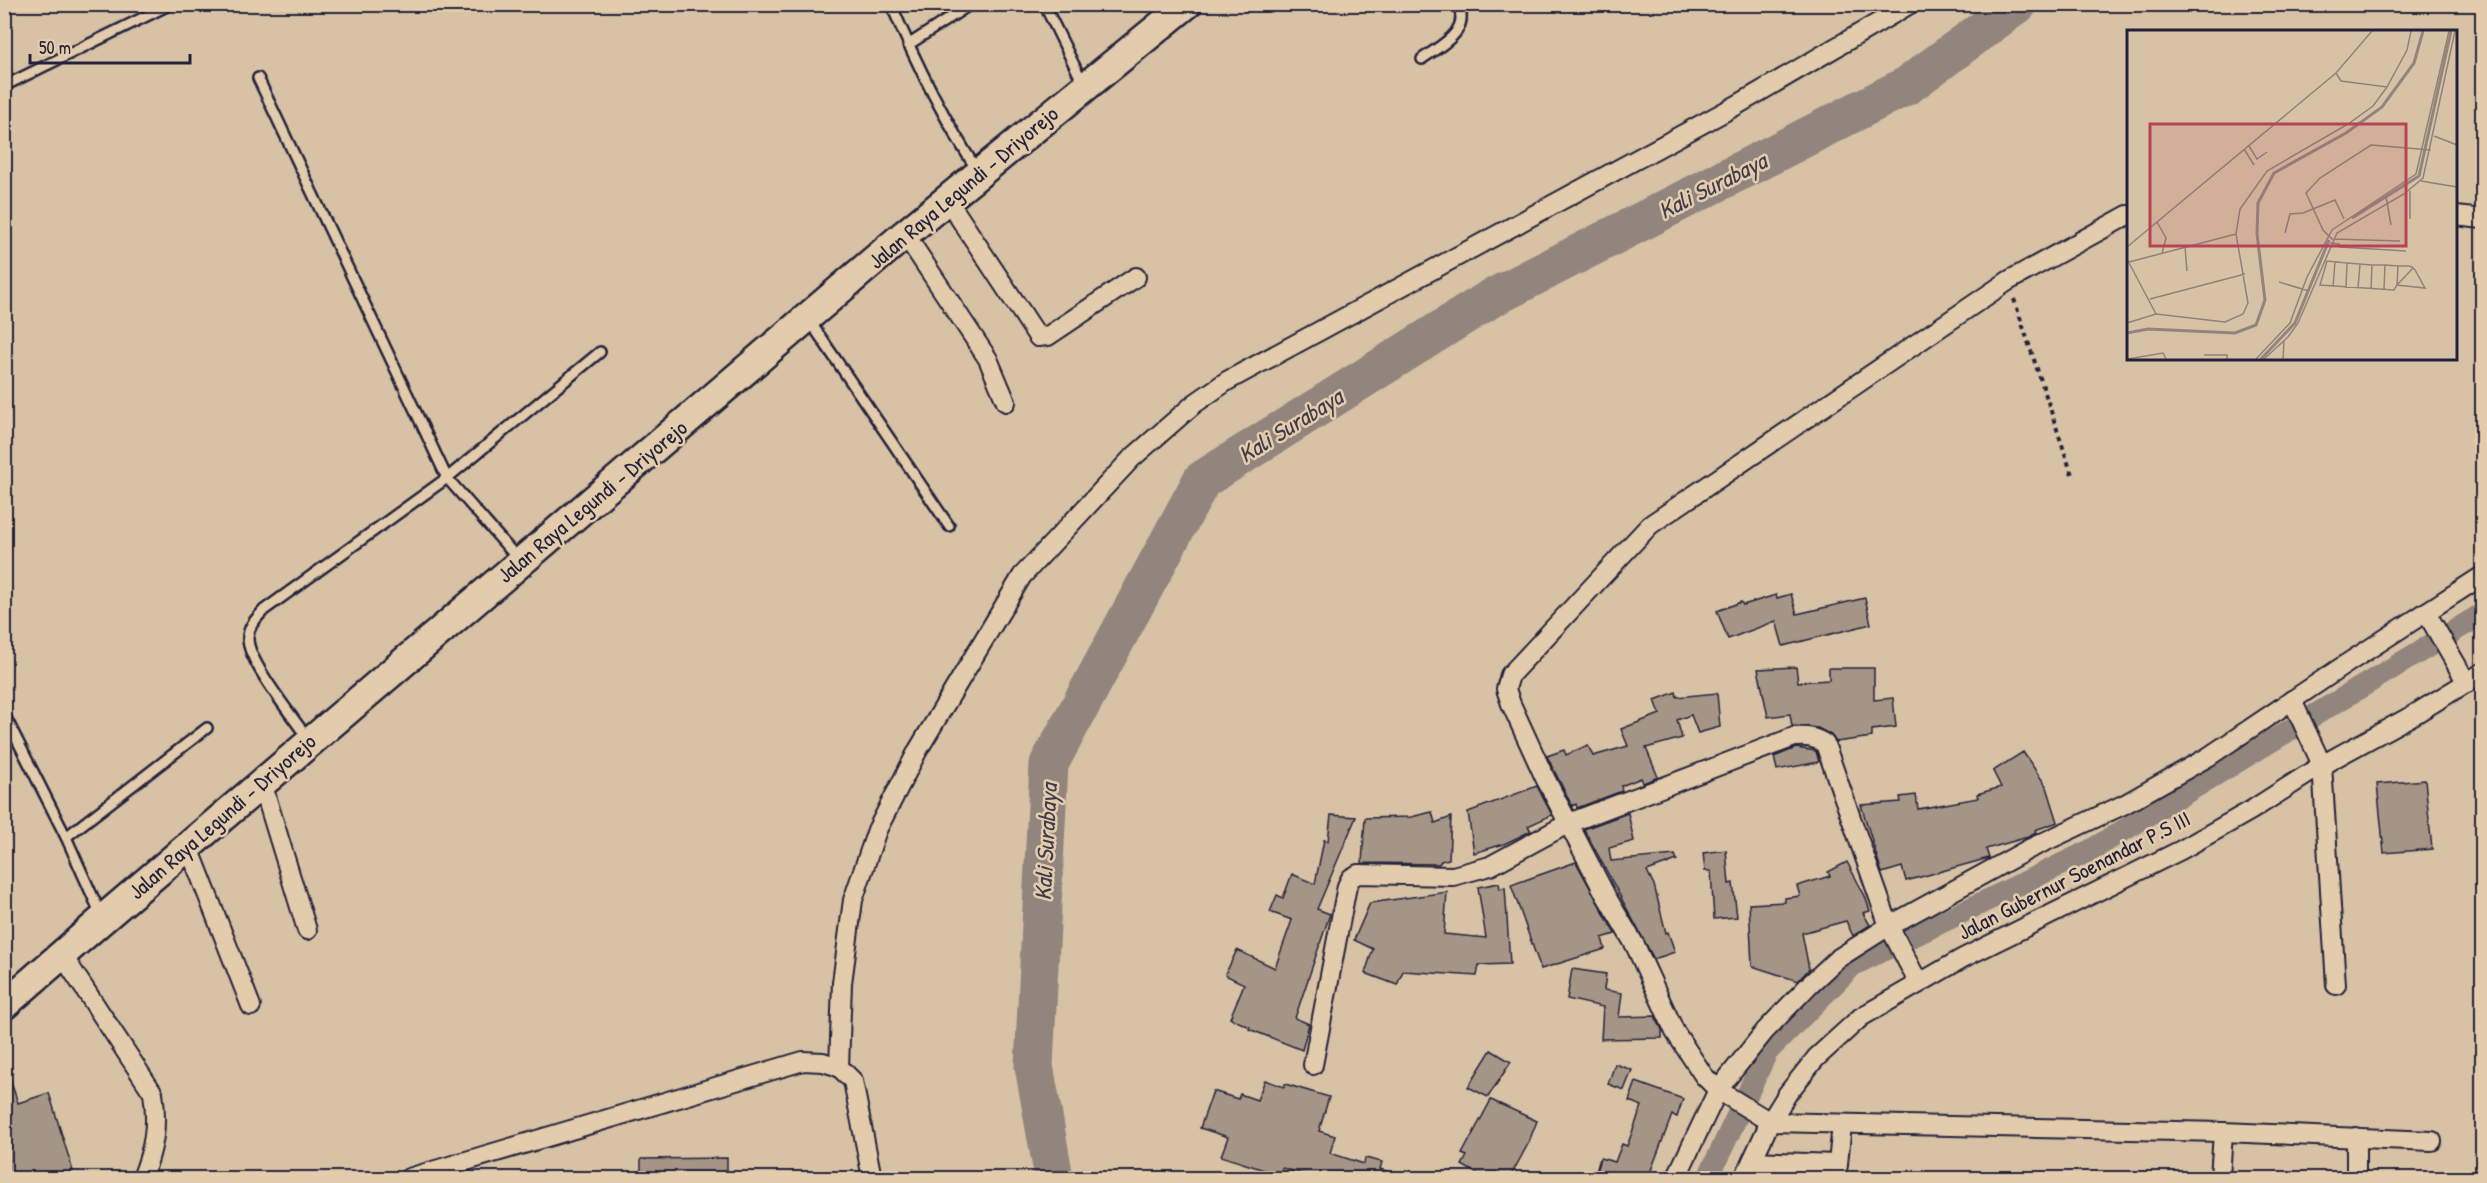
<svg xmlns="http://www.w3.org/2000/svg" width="2487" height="1183" font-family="'Patrick Hand',sans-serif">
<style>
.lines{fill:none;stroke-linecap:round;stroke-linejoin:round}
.canal{stroke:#92857d;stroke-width:22}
.river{stroke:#92857d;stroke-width:39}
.building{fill:#a59587;stroke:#22223b;stroke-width:1.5}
.lane-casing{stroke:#22223b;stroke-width:14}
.street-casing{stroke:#22223b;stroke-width:22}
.primary-casing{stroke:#22223b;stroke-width:33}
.path{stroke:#22223b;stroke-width:4;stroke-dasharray:4.5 4.5;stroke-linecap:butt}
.lane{stroke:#e3ccac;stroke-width:9}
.street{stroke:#e3ccac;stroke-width:18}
.primary{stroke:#e3ccac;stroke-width:28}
.labels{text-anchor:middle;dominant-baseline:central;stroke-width:5;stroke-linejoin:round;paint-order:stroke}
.street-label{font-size:22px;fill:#22223b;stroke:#e3ccac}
.water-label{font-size:24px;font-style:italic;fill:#3e3b4c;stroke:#e3ccac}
.inset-river{fill:none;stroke:#92857d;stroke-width:3}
.inset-road{fill:none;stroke:#8f827b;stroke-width:1.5}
.view{fill:#b74356;fill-opacity:0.15;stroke:#b74356;stroke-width:3}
.inset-edge{fill:none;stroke:#22223b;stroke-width:3}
</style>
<rect width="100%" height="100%" fill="#d7c2a5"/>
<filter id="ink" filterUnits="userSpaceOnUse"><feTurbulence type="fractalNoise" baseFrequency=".0167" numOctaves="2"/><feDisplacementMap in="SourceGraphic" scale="12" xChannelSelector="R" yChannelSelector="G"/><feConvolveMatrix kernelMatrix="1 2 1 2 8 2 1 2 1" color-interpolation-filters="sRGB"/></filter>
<g filter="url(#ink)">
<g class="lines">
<polyline class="canal" points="1708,1178 1767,1052 1853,965 2091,850 2482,614"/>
<polyline class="river" points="1054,1178 1034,1066 1049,764 1202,480 1490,299 1908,85 2018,4"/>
</g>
<g class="building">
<polygon points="1791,594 1797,614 1865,598 1871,624 1783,646 1776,621 1728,639 1717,611 1741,602 1743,605 1776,595 1777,598"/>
<polygon points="1796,667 1798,682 1829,680 1829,668 1874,668 1874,700 1893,698 1896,727 1872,730 1872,737 1836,742 1831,735 1818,728 1792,726 1790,714 1768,717 1758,669"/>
<polygon points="1676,692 1677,697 1717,693 1720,727 1698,733 1691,715 1677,720 1682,738 1646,748 1658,777 1643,783 1641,778 1621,786 1622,791 1577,808 1576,804 1572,806 1547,756 1564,750 1566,755 1588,745 1593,756 1628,746 1621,729 1660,714 1655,700"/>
<polygon points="1796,748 1816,751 1819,762 1777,770 1774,757"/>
<polygon points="2023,752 2047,787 2058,822 2035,830 2036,833 2028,837 1986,849 1989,858 1906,881 1902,867 1882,873 1861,805 1901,802 1900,797 1916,795 1918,809 1978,798 1977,794 2001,787 1993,771"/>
<polygon points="2425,780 2432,849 2384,853 2377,784"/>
<polygon points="1537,786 1552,815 1528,826 1531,831 1504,844 1474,853 1468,812"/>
<polygon points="1432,812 1435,823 1451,817 1449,859 1441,861 1439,864 1362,863 1365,818 1411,817"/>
<polygon points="1628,813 1634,841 1609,848 1611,861 1675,855 1677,860 1647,871 1654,885 1666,933 1668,932 1675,952 1654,959 1584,829"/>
<polygon points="1331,815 1356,817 1317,909 1330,914 1295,1018 1309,1024 1302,1050 1249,1029 1250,1027 1230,1018 1244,984 1225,975 1237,950 1275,968 1292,920 1270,912 1277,895 1283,898 1292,874 1315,884 1324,840 1328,841"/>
<polygon points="1726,850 1729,884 1733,883 1737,917 1714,919 1711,871 1705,871 1703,853"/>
<polygon points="1576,862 1615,934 1602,938 1605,949 1541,969 1511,885"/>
<polygon points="1847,862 1865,896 1870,911 1863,913 1870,925 1853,936 1846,921 1802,933 1809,969 1798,981 1752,966 1749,904 1785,902 1785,898 1800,896 1797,886 1830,876 1828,872"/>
<polygon points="1499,883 1500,889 1505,887 1510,964 1479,965 1477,976 1403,971 1397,985 1365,973 1373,949 1354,940 1370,903 1447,892 1444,934 1486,938 1478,887"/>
<polygon points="1572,969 1606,974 1604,990 1622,993 1619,1017 1655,1016 1662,1030 1662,1038 1601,1039 1603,1007 1567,999"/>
<polygon points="1491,1050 1511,1062 1488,1097 1468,1087"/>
<polygon points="1615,1064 1632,1070 1624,1090 1608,1084"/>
<polygon points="4,1073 8,1073 18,1103 49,1093 73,1171 53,1179 4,1179"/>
<polygon points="1265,1080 1284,1087 1285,1084 1329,1097 1319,1131 1335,1136 1330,1153 1364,1164 1365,1158 1382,1162 1380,1169 1399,1175 1398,1179 1319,1179 1282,1168 1280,1175 1221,1156 1228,1137 1200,1128 1213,1091 1238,1099 1240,1094 1257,1100"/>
<polygon points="1636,1082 1683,1099 1677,1117 1672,1115 1650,1173 1655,1174 1655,1179 1594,1179 1600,1158 1615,1162 1622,1144 1627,1146 1642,1106 1629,1101"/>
<polygon points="1491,1100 1537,1121 1528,1144 1509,1179 1486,1179 1462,1165 1467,1156 1462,1154"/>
<polygon points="727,1158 727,1179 641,1179 641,1159"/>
</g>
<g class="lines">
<g class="lane-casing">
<g id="lane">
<path d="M891,4C915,61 943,118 977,170"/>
<polyline points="1044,4 1083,83"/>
<polyline points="908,45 971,4"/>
<path d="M1422,59C1441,45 1471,32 1458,4"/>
<path d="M258,78L447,478L264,610C257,618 248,626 248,638C247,661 294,718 308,739"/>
<polyline points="4,86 171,4"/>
<polyline points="809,320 949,526"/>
<polyline points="519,560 447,478 600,352"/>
<polyline points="4,714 66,837 101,915"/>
<polyline points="66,837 207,728"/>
</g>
</g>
<g class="street-casing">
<g id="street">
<polyline points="947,199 1038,337 1048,336 1136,277"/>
<polyline points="2128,215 2008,281 1650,525 1510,675 1506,689 1511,704 1544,776 1606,896 1635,945 1675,1032 1704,1076 1718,1090 1770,1122 2223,1132 2432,1141"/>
<polyline points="2456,216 2482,219"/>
<polyline points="905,234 988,359 1006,402"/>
<polyline points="2426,612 2467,683"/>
<polyline points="2292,700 2322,765 2336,985"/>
<polyline points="262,783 307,930"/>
<polyline points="188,845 251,1006"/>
<path d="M63,956L153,1093C158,1126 154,1148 142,1178"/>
<path d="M1313,1065L1347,886L1351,878L1358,874L1453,876L1490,866L1569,823L1794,737C1807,736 1815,737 1825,744L1889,926L1918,982"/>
<polyline points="839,1067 842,983 853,900 877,830 918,750 1022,576 1131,459 1194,404 1227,381 1737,105 1910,4"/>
<polyline points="2356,1137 2356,1178"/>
<polyline points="1752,1161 1838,1164 1836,1178"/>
<polyline points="1838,1164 1842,1124"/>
<polyline points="409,1178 803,1061 823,1062 839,1067 853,1081 872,1178"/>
<polyline points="1676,1178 1718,1090 1765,1031 1809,985 1837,959 1889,926 2029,849 2125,804 2208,757 2346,664 2482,576"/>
<polyline points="1744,1178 1770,1122 1788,1093 1816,1058 1861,1017 1963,958 2181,850 2250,811 2322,765 2415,714 2482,673"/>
<polyline points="2220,1178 2223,1132"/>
</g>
</g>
<g class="primary-casing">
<polyline id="primary" points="4,1005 103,919 905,234 1187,4"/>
</g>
<polyline class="path" points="2014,299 2073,478"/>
<use href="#lane" class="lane"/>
<use href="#street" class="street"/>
<use href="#primary" class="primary"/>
</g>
</g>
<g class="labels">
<g class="street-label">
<text transform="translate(963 187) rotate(-40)">Jalan Raya Legundi - Driyorejo</text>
<text transform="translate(592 501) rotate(-40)">Jalan Raya Legundi - Driyorejo</text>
<text transform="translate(222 816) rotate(-41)">Jalan Raya Legundi - Driyorejo</text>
<text transform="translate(2074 875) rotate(-27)">Jalan Gubernur Soenandar P.S III</text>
</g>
<g class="water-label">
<text transform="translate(1712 185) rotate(-27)">Kali Surabaya</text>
<text transform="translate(1290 425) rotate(-32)">Kali Surabaya</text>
<text transform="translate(1045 842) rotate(-87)">Kali Surabaya</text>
</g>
</g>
<g transform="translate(2127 30)">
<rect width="330" height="330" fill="#d7c2a5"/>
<path class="inset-river" d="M225,188L292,146L324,1M0,303L21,299L108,303L129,295L138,270L130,204L131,173L147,143L219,103L255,77L287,33L296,1M134,329L168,293L202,210"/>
<path class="inset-road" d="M209,43L214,51L260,57L280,20L284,1M307,106L330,115M122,116L130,129L140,122M117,119L127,135M294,151L330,157M283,161V189M259,166L264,195M30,192L39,208L35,223M158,203L163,184L176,183L208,170L217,189M109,204L113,179L140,141L221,94L246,76L260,57M273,211L205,209L196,200L179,163L193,148L244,115L304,120M203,213L212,214L213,217L279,221M0,217L209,43L245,1M58,217L60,241M0,229L29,284M271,236L270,255L298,258L288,240L285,237L282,236H271L258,235H245L220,233L200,231L193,255L267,260L270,255L286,238M152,252L182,261M206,257L208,232M219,258L220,233M231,258L233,234M244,259L245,235M257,259L258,235M23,269L118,244M0,293L29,284L98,292L116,284L121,273L109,204L2,232M77,325H100V329M1,329L36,323L39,329M129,329L163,293L180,247L205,200L289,144L322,1M137,329L161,307L171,293L210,203L277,164L296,148L328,1M156,329L157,311"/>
<path class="view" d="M23,94H279V216H23Z"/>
<rect width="330" height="330" class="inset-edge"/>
</g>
<rect width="2487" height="1183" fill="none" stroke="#e3ccac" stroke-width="24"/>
<rect x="12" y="12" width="2463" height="1159" fill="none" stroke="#22223b" stroke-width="2" filter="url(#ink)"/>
<path d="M30 54v9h160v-9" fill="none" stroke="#22223b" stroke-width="3"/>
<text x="39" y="54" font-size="18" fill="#22223b" stroke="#e3ccac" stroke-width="4.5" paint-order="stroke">50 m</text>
</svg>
